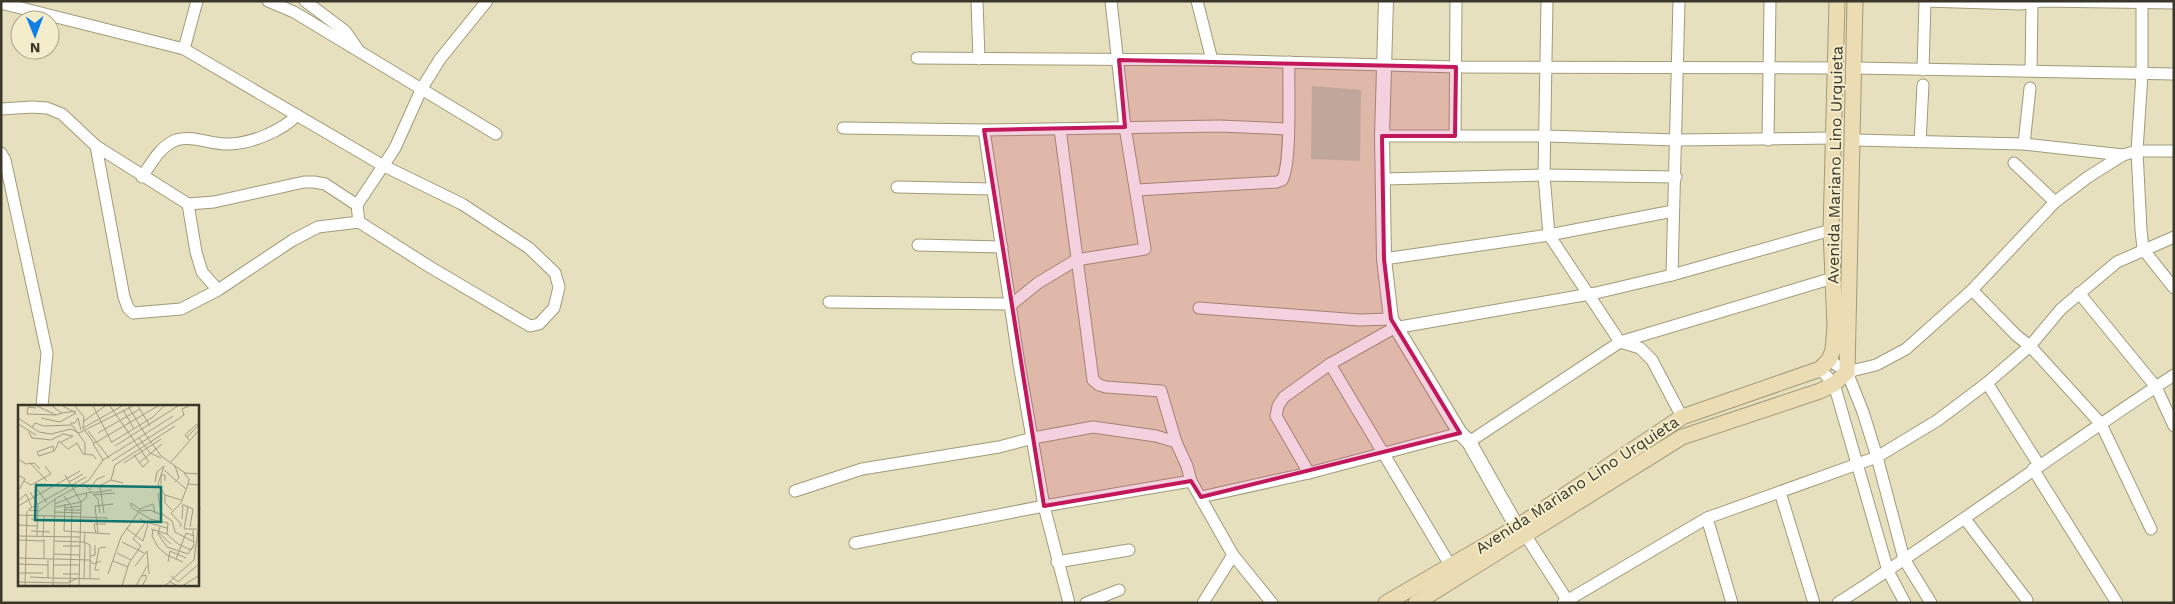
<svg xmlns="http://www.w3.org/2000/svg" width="2175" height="604" font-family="'Work Sans',sans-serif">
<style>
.green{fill:#bfccaa}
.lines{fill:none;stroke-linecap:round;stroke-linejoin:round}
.minor-casing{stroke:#a09b7a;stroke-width:13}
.tertiary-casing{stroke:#a09b7a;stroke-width:16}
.secondary-casing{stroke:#a09b7a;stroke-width:17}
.minor{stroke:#fff;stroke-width:11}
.tertiary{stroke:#fff;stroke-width:14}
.secondary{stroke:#ecdcb3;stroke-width:15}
.marked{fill:#c2185b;fill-opacity:0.2;stroke:#c2185b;stroke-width:4;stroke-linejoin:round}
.labels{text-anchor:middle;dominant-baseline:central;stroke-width:4;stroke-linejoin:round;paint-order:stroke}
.street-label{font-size:16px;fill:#3a372a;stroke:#f3edcb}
.inset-road{fill:none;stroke:#a19c83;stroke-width:1}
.view{fill:#0f766e;fill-opacity:0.15;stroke:#0f766e;stroke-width:2.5}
.inset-edge{fill:none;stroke:#3a372a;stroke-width:2.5}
</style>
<rect width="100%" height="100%" fill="#e6e0be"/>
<polygon class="green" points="1312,86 1361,90 1360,161 1311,159"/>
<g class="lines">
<g class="minor-casing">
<g id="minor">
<polyline points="268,1 294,12 496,134"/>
<polyline points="305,1 345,31 357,48"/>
<polyline points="977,1 979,59"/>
<polyline points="1197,1 1212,60"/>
<polyline points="1547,1 1544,175 1549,235 1620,342 1640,348 1652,360 1682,417"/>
<polyline points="1925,1 2020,4 2043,1 2174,3"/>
<polyline points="2142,1 2142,74 2137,151 2141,230 2143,249 2174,288"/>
<polyline points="1,3 184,49 382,165 462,204 529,248 555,273 559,287 554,308 539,324 530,326 430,267 359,222 357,205 325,184 314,182 304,182 214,202 188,204 96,146 62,114 47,108 32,107 1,109"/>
<polyline points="184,49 197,1"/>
<polyline points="917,58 1212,60 1456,67 1836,68"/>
<polyline points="1855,68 2174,74"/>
<polyline points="1923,70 1925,1"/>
<polyline points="2031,71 2032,1"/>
<polyline points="843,128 984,130 1220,126 1288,129"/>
<polyline points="1060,129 1093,380 1099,385 1106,387 1161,391 1176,442 1187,466 1191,481 1233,555 1272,603"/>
<polyline points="984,130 1019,364 1044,506 1069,603"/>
<polyline points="1382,136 1546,136 1677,140 1834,138"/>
<polyline points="1455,136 1456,1"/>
<polyline points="1768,140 1770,1"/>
<polyline points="1853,140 2024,144 2123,155"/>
<polyline points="1920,142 1923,85"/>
<polyline points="2024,144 2030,88"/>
<polyline points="96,146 124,297 128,308 133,313 181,309 218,290 293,240 318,227 359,222"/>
<polyline points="1,153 5,160 47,353 42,406"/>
<polyline points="2014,163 2055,202"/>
<path d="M142,177C151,164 160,146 176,140C194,135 212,145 230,144C252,143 282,131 297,115"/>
<polyline points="1384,179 1544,175 1676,177"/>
<polyline points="897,187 993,189"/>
<path d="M1137,190L1277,182L1282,180C1292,164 1288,84 1289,62"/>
<polyline points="188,204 196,252 202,272 218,290"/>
<polyline points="357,205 395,148 422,88 440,59 487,1"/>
<polyline points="918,245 1002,247"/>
<polyline points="1384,259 1549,235 1673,211"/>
<polyline points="1672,275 1679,1"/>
<polyline points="1972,290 2017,336 2030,346 2101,424 2151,529"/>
<polyline points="2079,293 2156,387 2174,426"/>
<polyline points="829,302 1012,304 1038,283 1076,260 1145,249 1125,127 1111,1"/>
<polyline points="1199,308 1359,320 1391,319"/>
<polyline points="1829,360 1847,372 1863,412 1877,457 1904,559 1931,603"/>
<polyline points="1330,364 1450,565"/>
<polyline points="1820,369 1834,384 1888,571 1905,603"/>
<polyline points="1847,372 1876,365 1906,349 1972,290 2055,202 2088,177 2123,155 2137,151 2174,151"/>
<polyline points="1987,383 2039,465"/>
<polyline points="1469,442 1620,342 1833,278"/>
<polyline points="2033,469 2117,603"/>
<polyline points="1309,473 1276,416 1278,406 1284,397 1330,364 1394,328 1596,293 1672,275 1831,230"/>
<polyline points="795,491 862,469 999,447 1033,438 1093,427 1156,436 1176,442"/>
<polyline points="1780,492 1814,603"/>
<polyline points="1201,497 1309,473 1460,433"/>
<polyline points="1707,518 1732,603"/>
<polyline points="1965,519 2027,600"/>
<polyline points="1524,533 1569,603"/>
<polyline points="855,543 1044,506 1191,481"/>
<polyline points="1057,562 1129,550"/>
<polyline points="1086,603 1119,590"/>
<polyline points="1203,603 1233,555"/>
<polyline points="1563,603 1707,518 1877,457 1938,420 1987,383 2030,346 2061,309 2117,262 2174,237"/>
<path d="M1838,603C1952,530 2060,449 2174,375"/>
</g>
</g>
<g class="tertiary-casing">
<polyline id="tertiary" points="1386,1 1382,136 1384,259 1391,319 1460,433 1469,442 1517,527 1524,533"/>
</g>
<g class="secondary-casing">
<g id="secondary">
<polyline points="1386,603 1517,527 1682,417 1820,369 1829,360 1833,350 1835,326 1831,230 1837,1"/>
<polyline points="1416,603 1682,437 1820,391 1834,384 1847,372 1855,1"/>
</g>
</g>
<use href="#minor" class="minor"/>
<use href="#tertiary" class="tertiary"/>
<use href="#secondary" class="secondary"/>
</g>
<path class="marked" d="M1119,60L1456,67L1455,136H1382L1384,259L1391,319L1460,433L1201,497L1191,481L1044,506L984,130L1125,127Z"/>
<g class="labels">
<g class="street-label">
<text transform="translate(1835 165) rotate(-89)">Avenida Mariano Lino Urquieta</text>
<text transform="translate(1577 485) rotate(-33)">Avenida Mariano Lino Urquieta</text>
</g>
</g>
<g transform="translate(18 405)">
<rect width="181" height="181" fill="#e6e0be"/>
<path class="inset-road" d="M19,1L38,10L44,8M34,1L44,8L58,6M57,1L66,12L65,23L76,38M75,1L94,38M92,1L131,57M110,1L127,29L155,11M120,1L132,21M18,3L10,2L9,9L38,10M105,5L116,24M0,13L21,27L33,29L53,24L61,28M23,13L42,17L58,8L45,1M66,16L87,1M52,18H57L60,13L63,25M0,19L18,30M14,23L17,18L26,21L54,20L67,38V49M65,23L104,1M70,26L91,53M11,27L14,33L25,34L33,35L45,29L55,31L43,37M61,28L115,1M80,28L122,4M169,32L181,20M121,33L132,48L143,53M171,35L167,30L179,19L182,21M94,37L135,12L146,1M97,41L160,1M38,43L41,36L50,44L59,38L65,49L75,50L78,54M36,46L35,41L19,47L21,51L36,46L38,43M116,50L125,62L131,56M0,54L8,59L16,58L22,64M85,55L75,39L140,1M94,56L159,15L166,10L164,4L171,1M153,57L182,24M106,58L143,34M121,58L144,39M13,59L29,76M97,60L157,21M146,65L168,84M0,70L7,74L0,86M47,70L63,97L61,181M93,75L97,60M6,76L13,80L33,69L27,61M51,77L65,69M137,77L139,67L146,61L140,79L147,90V98L154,105M157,77L161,73L157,61M66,79L80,94L82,108M170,79L181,80V72M143,80V70H147V76M82,81L86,108M79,82L93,75L105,78M19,84L29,98M72,84L79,74L87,71M12,87L20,100L19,131M75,88L94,85M140,88L143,108L154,116L157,127L176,137M59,90L74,87M75,90L97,88M147,90L163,95M46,91L54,102L52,180M0,96L8,89L14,103M113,98V102L132,114L150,118L149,129L160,139L173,145L176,141M113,98L124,106L132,105L144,110M37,99L59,90M166,100L175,104L172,122M0,101L62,66M38,102L63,97L69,92L68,88M170,102L166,124H179M47,103L63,101M11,104L68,72M122,104L135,99L137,108M10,105L21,106L37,94M46,105H63M37,107L63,108M0,110L36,111M37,111L90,113M13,114L32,115M164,114L165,99M41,115L59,116M128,117L149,123M0,120L19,121M142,122L140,129L149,142L170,149L176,140L175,125M162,122L163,119L153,108L163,98L170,79L171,74L166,68M180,122L182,102M108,123L125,136L130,119L122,114M133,124L149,129M135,125L134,131L140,142L149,150L165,157M13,126L32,127M46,126L92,129M46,126L47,99M78,128L76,119H88M80,128L77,101L95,99M141,128L153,139M0,131L62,132M25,131L26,111M0,135L26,136M36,136L66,137L67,128M66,137L72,140V173M104,137L126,148M45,141H62M99,148L113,155M36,149L62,150M72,151L77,150V140M0,153L72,155L75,159L83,156M26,154V134M158,154L168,128L176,131M95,156L110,162M150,157L152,146L168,153M0,159L30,160M36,160H61M117,161L129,146L131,169M81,165H77L81,143L88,142M0,168H25M45,169H61M90,169L103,132L122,105M124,171L128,170V174L124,181M153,171L160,177L182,158M12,172L34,173M30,173V155M35,173L82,174M66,174L67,137M0,177L49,178L60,173M151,177L176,155L180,125M7,181L9,106M35,181L37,94L71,75L85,55L127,29L143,51L167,68L182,69M104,181L111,158L123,141L115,134L127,118M118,181L129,161M146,181L152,177L160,181M164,181L182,170"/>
<path class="view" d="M18,80L143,82V117L17,115Z"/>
<rect width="181" height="181" class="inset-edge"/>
</g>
<rect width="2175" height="604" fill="none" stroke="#3a372a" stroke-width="5"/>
<g transform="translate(35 35) rotate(179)"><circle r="24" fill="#f3edcb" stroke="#a9a48b"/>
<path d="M0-4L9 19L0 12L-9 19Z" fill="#107ee5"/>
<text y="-8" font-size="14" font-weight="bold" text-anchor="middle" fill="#3a372a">N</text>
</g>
</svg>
